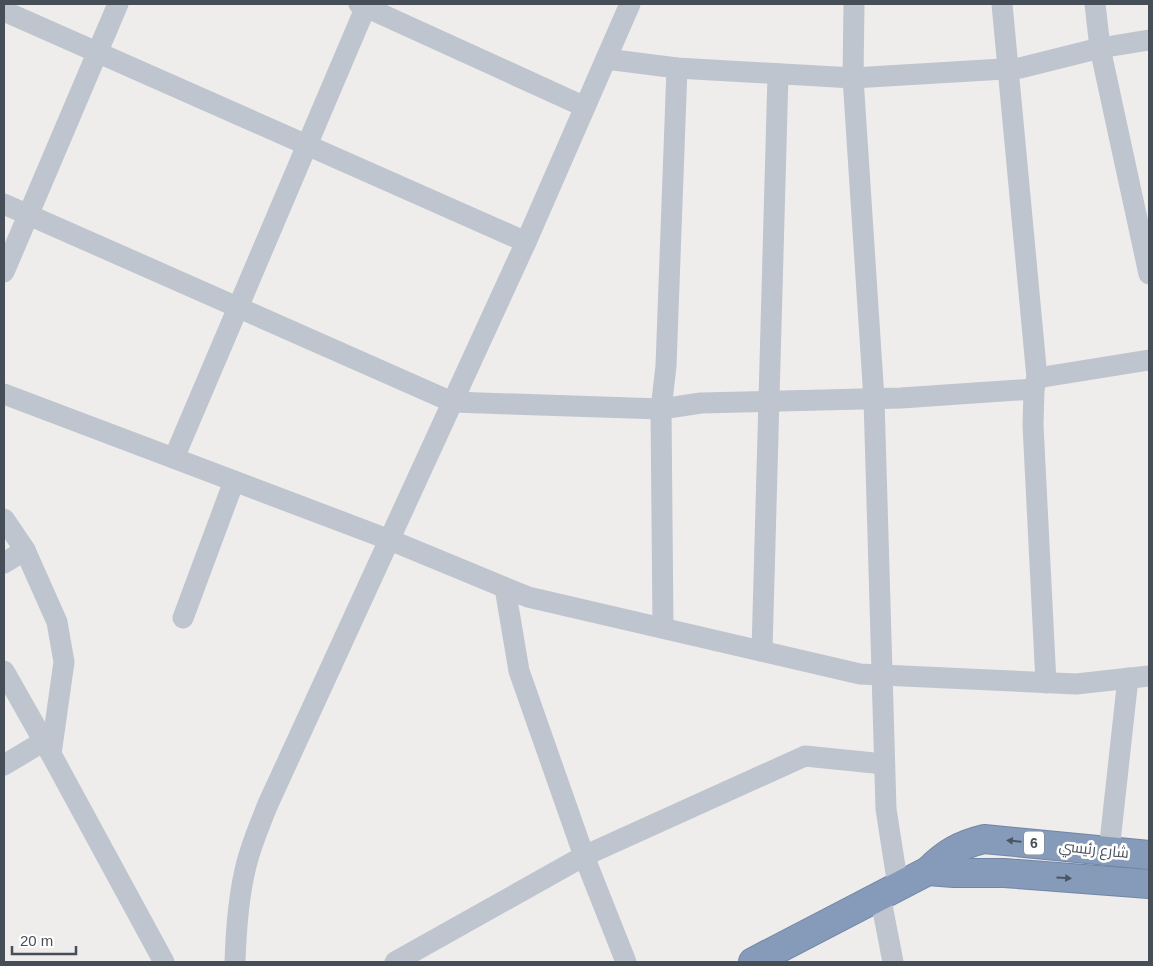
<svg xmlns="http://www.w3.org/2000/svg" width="1153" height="966" font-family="Arial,Cairo,sans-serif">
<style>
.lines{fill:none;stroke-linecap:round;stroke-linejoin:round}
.highway-casing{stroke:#7186a5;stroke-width:30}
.minor{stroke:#bec5ce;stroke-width:21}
.highway{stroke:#869bb9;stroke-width:28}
.oneway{fill:#4c5662}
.labels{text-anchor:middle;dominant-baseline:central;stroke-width:5;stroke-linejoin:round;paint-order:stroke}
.shield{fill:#fff;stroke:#7e838a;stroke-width:1}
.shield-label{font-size:14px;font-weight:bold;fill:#464e58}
.street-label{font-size:15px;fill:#464e58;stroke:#fff}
</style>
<rect width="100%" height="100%" fill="#efecec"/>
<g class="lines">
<g class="highway-casing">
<g id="highway">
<polyline points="928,871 954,873 1004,873 1149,884"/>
<path d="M753,962L928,871C946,853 960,845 984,839L1149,855"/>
</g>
</g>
<g class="minor">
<polyline points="359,4 585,107"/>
<polyline points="854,4 853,78 874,399 886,809 898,886"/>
<polyline points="1002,4 1037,378 1034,389 1033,425 1046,683"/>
<polyline points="1095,4 1100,48 1149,274"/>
<polyline points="4,11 526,242"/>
<polyline points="606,59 677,68 853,78 1020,68 1100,48 1149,40"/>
<polyline points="4,204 452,402 661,409 701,403 901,398 1034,389"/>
<polyline points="4,272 118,4"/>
<polyline points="1037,378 1149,360"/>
<polyline points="4,394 390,540 528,597 860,674 1076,684 1149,676"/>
<polyline points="174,458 367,4"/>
<polyline points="4,519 25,550 57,622 64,662 51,754"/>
<polyline points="4,563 25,550"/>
<polyline points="505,588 519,671 584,856 626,962"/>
<polyline points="183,618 234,481"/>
<polyline points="663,628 661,409 666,366 677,68"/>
<polyline points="762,651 778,74"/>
<polyline points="4,671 51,754 164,962"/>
<polyline points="4,765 44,741"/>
<polyline points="1109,851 1128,678"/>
<polyline points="880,895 893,962"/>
<path d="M235,962C236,930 238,898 246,866C251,845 260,824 268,804L526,242L630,4"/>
<polyline points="395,962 584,856 805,756 884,764"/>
</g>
<use href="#highway" class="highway"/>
</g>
<defs><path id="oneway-solid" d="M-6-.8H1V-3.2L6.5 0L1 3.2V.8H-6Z" transform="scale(1.25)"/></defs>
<g class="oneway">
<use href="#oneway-solid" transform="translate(1014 841) rotate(-174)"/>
<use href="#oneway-solid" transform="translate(1064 878) rotate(4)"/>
</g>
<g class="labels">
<rect class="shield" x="1024" y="831.5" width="20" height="23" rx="4"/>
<g class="shield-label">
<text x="1034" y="843">6</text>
</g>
<g class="street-label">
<text transform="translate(1094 849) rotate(6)">شارع رئيسي</text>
</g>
</g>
<rect width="1153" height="966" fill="none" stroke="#464e58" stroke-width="10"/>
<path d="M12 946v8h64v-8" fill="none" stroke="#464e58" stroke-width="2.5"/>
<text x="20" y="946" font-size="15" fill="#464e58" stroke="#ffffff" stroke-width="4" paint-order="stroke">20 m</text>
</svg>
